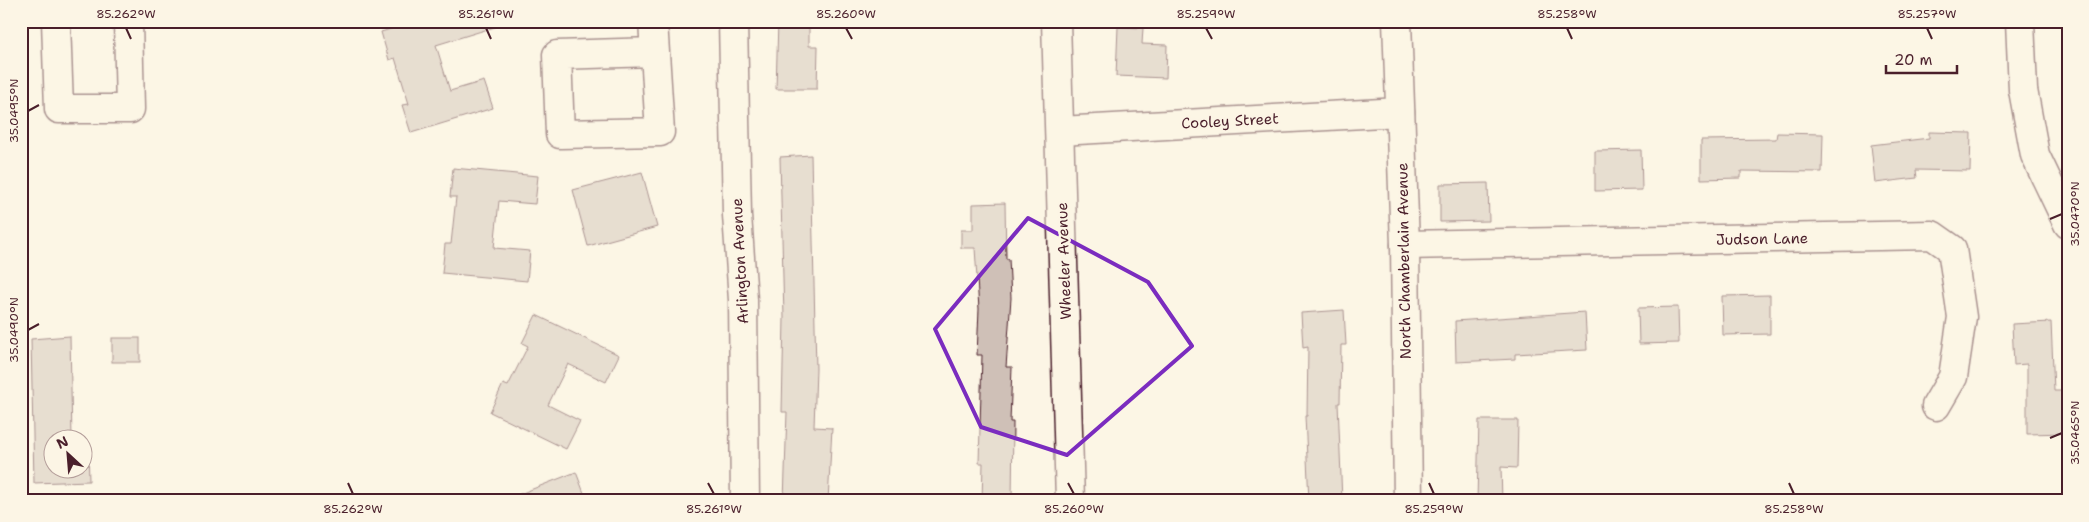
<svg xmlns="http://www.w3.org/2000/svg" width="2089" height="522" font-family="'Shantell Sans',sans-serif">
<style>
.building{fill:#cfc0b7;stroke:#4a1f2b}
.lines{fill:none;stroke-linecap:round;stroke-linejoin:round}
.minor-casing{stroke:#4a1f2b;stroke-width:31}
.minor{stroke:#fcf5e5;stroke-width:28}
.marked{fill:none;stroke:#7b2cbf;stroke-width:4;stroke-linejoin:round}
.ticks{fill:none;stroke:#4a1f2b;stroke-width:2}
.labels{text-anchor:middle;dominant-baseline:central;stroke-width:5;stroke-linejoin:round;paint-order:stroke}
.street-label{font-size:15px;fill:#4a1f2b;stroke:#fcf5e5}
.neatline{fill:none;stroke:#4a1f2b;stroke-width:2}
.ticks-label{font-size:12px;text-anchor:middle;fill:#4a1f2b}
</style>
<rect width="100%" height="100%" fill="#fcf5e5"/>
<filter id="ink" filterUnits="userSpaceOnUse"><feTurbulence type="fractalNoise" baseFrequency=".02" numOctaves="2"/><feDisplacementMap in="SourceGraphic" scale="10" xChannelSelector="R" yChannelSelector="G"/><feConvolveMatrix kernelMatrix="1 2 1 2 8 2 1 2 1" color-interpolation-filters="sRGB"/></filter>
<g filter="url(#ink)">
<g class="building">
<polygon points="416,21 497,21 498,26 436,45 450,91 484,81 493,108 411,133 402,105 409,104 395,58 389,60 381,32"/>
<polygon points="778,21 809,21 809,46 818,46 817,89 776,89"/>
<polygon points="1118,27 1143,28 1142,44 1167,45 1166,78 1116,76"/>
<polygon points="1929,132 1971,133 1970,171 1916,170 1917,178 1875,183 1871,145 1929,138"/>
<polygon points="1777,133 1823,134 1822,172 1741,171 1741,178 1701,179 1701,140 1776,139"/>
<polygon points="1641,150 1642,190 1595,191 1595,151"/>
<polygon points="811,155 816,369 814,427 832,428 828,501 784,501 787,412 782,412 784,318 780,157"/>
<polygon points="453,168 538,176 535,204 499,201 494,248 530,251 527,281 442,273 445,244 451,244 456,197 450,197"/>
<polygon points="642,172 657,227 588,246 573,190"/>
<polygon points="1488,183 1489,221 1440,222 1440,184"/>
<polygon points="1005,203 1006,259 1009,259 1011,298 1006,367 1012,367 1010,422 1013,422 1012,501 982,501 983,463 979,463 982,355 977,355 979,309 975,248 961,248 961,230 973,230 973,204"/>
<polygon points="1770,295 1770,334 1723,335 1722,296"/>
<polygon points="1678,307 1679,343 1639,344 1638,308"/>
<polygon points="1344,310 1346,345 1341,345 1340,403 1338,403 1342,501 1309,501 1305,416 1307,416 1308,347 1303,348 1301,313"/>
<polygon points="1585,312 1587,350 1515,354 1515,359 1456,362 1455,321"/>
<polygon points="536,315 619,355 606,382 568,364 548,405 580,421 566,449 490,412 503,384 508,386 528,346 522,343"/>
<polygon points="2051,322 2054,391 2068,391 2068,433 2027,434 2027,364 2014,365 2012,324"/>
<polygon points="70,336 72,440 52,440 52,470 82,470 82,447 88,447 89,481 34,483 31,339"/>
<rect x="112" y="338" width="28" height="24"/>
<polygon points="1479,420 1518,420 1517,468 1501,467 1502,501 1477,501"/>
<polygon points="576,472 587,501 507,501 507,499"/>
</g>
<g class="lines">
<g class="minor-casing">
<g id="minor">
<polyline points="56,21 59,109 130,109 128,21"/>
<polyline points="653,21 660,132 560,134 557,55 654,52"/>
<polyline points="733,21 737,215 743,300 745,501"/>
<polyline points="1056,21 1070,501"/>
<polyline points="1397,21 1405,245 1408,501"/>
<polyline points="2020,21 2023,90 2035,155 2068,224"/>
<polyline points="1060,131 1400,112"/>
<polyline points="1405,245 1932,235 1952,249 1962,317 1953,377 1936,406"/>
</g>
</g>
<use href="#minor" class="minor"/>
</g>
</g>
<path d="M0 0H2089V522H0ZM1028,218L1148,282L1192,346L1067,455L981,427L935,329Z" fill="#fcf5e5" fill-opacity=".55" fill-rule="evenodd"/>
<path class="marked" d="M1028,218L1148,282L1192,346L1067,455L981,427L935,329Z"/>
<path class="ticks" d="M126,28L131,39M486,28L491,39M846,28L852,39M1206,28L1212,39M1567,28L1572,39M1927,28L1932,39M28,111L39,105M2050,219L2062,214M28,330L39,324M2050,438L2062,433M348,483L353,494M708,483L714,494M1068,483L1074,494M1429,483L1434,494M1789,483L1794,494"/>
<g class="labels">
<g class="street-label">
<text transform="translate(1230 121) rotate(-3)">Cooley Street</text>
<text transform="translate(1762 239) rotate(-1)">Judson Lane</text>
<text transform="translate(740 261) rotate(-93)">Arlington Avenue</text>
<text transform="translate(1064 261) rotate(-92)">Wheeler Avenue</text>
<text transform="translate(1404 261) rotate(-91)">North Chamberlain Avenue</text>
</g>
</g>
<rect width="2089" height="522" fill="none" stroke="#fcf5e5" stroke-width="55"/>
<g transform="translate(68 454) rotate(334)"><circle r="24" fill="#fcf5e5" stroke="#b59f9b"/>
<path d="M0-4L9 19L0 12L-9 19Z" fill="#4a1f2b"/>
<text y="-8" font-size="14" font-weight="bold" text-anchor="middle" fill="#4a1f2b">N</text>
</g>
<path d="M1886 65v8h71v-8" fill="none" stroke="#4a1f2b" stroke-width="2.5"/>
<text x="1894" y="65" font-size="15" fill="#4a1f2b" stroke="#fcf5e5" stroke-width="4" paint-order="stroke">20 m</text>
<rect x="28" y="28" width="2034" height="466" class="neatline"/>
<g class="ticks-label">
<text x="126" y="18">85.262°W</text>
<text x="486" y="18">85.261°W</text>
<text x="846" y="18">85.260°W</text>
<text x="1206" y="18">85.259°W</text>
<text x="1567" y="18">85.258°W</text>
<text x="1927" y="18">85.257°W</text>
<text transform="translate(14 111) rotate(-90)" y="4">35.0495°N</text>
<text transform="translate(2075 214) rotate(-90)" y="4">35.0470°N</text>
<text transform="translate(14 330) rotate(-90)" y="4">35.0490°N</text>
<text transform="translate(2075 433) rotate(-90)" y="4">35.0465°N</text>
<text x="353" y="513">85.262°W</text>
<text x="714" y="513">85.261°W</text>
<text x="1074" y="513">85.260°W</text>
<text x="1434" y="513">85.259°W</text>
<text x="1794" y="513">85.258°W</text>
</g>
</svg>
